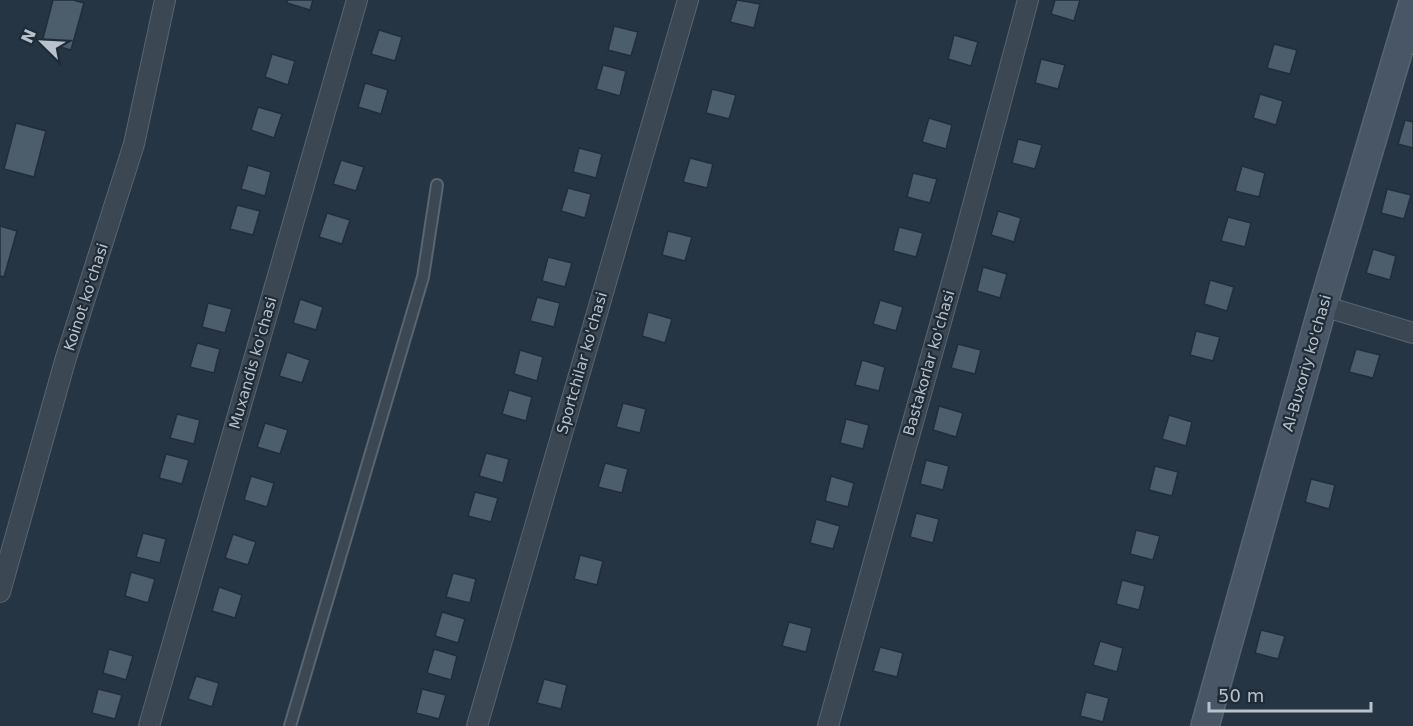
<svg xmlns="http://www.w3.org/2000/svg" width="1413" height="726" font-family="'DejaVu Sans',sans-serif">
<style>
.building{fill:#4c5d6b;stroke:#212e3a;stroke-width:1.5}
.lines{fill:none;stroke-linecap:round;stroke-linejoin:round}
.lane-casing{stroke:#596570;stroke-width:14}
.street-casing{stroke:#596570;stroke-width:22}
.secondary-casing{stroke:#596570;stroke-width:30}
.lane{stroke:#3b4753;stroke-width:10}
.street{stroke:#3b4753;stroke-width:20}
.secondary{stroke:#495666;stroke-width:27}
.labels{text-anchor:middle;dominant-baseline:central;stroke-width:4.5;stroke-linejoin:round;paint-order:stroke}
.street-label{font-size:15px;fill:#b8c2cc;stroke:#1f2c38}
</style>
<rect width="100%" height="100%" fill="#263543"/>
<g class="building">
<polygon points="53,0 73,0 84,3 71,50 42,42"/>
<polygon points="287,0 313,0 310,10 287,3"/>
<polygon points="737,0 760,4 754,28 730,22"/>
<polygon points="1055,0 1080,0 1074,21 1051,14"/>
<polygon points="614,26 638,32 631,56 608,50"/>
<polygon points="379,30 402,37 395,61 371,54"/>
<polygon points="954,35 978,42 971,66 948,59"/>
<polygon points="1274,44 1297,50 1290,74 1267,68"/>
<polygon points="272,54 295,61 288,85 265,77"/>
<polygon points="1041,59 1065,65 1058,89 1035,83"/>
<polygon points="603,65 626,71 620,96 596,89"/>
<polygon points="365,83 388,90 381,114 358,107"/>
<polygon points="712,89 736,95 729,119 706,113"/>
<polygon points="1260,94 1283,101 1276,125 1253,118"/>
<polygon points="258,107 282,114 274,138 251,130"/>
<polygon points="929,118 952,125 946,149 922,142"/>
<polygon points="1405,120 1413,122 1413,148 1398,144"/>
<polygon points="16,123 46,131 34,177 4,169"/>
<polygon points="1018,139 1042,145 1035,169 1012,163"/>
<polygon points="579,148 602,154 596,178 573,172"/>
<polygon points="690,158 713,164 707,188 683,182"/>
<polygon points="341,160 364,167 356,191 333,184"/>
<polygon points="248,165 271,172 265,196 241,189"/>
<polygon points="1242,166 1265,173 1259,197 1235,191"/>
<polygon points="913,173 937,179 930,203 907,197"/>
<polygon points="568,188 591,194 585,218 561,211"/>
<polygon points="1387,189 1411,195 1404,219 1381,213"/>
<polygon points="237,205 260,211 253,235 230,229"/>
<polygon points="998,211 1021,218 1014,242 991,235"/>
<polygon points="327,213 350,220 342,244 319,237"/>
<polygon points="1228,217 1251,223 1245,247 1221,241"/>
<polygon points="0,226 17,231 4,277 0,276"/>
<polygon points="899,227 923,233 916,257 893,251"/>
<polygon points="668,231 692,237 685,261 662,255"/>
<polygon points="1373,249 1396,256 1390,280 1366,273"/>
<polygon points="548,257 572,263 565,287 542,281"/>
<polygon points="983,267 1007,274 1000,298 977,291"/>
<polygon points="1210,280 1234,287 1227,311 1204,304"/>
<polygon points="537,297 560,303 554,327 530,321"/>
<polygon points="300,299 323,307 316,330 293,323"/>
<polygon points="880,300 903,307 896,331 873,324"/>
<polygon points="208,303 232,309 225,333 202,327"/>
<polygon points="648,312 672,319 665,343 642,336"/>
<polygon points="1196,331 1220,337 1213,361 1190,355"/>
<polygon points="197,343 220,349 214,373 190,367"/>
<polygon points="958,344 981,350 975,374 951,368"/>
<polygon points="1356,349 1380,355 1373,378 1349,372"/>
<polygon points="520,350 543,357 537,381 514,374"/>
<polygon points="287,352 310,360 302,383 279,376"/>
<polygon points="862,360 885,367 879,391 855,385"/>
<polygon points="509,390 532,397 526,421 502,414"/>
<polygon points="623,403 646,409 640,433 616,427"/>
<polygon points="939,406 963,413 956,437 933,430"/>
<polygon points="177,414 200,420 194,444 170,438"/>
<polygon points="1169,415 1192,422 1186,446 1162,439"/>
<polygon points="846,419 869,425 863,449 840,443"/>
<polygon points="265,423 288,430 280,454 257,447"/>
<polygon points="486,453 509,459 503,483 479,476"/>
<polygon points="166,454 189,460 182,484 159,478"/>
<polygon points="926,460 949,466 943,490 920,484"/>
<polygon points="605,463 628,469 622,493 598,487"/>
<polygon points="1155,466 1178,472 1172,496 1149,490"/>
<polygon points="251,476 274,483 267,507 244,500"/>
<polygon points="831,476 854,483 848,507 825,501"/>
<polygon points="1311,479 1335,485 1329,509 1305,502"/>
<polygon points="475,492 498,498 491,522 468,516"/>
<polygon points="916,513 939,519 933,543 910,537"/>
<polygon points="816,519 840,526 833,549 810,543"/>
<polygon points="1136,530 1160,536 1153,560 1130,554"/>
<polygon points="143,533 166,539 160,563 136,557"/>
<polygon points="233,534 256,542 248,565 225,558"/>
<polygon points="580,555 603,561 597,585 574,579"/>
<polygon points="131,572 155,579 148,603 125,596"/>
<polygon points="453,573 476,579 470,603 446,597"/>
<polygon points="1122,580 1145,586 1139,610 1116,604"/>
<polygon points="219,587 242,595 235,618 212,611"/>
<polygon points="442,612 465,619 458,643 435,636"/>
<polygon points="789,622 812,628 806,652 782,646"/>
<polygon points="1261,630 1285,636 1278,659 1255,653"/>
<polygon points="1100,641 1123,648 1117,672 1093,665"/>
<polygon points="880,647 903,653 897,677 873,671"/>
<polygon points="109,649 133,656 126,680 103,673"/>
<polygon points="434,649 457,656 451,680 427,673"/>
<polygon points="196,676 219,683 212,707 188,699"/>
<polygon points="544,679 567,685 561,709 537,703"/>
<polygon points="98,689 122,695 115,719 92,713"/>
<polygon points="422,689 446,695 439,719 416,713"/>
<polygon points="1086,692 1109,698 1103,722 1080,716"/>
</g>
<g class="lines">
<g class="lane-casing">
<polyline id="lane" points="290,726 423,277 437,185"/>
</g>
<g class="street-casing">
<g id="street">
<polyline points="1323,306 1413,333"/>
<polyline points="0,592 65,361 134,144 165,0"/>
<polyline points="149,726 357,0"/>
<polyline points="477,726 688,0"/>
<polyline points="828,726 961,250 1028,0"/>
</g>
</g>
<g class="secondary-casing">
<polyline id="secondary" points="1205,726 1320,316 1413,2"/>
</g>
<use href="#lane" class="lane"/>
<use href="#street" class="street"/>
<use href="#secondary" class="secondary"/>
</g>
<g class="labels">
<g class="street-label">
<text transform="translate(86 297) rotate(-72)">Koinot ko'chasi</text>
<text transform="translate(253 363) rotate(-74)">Muxandis ko'chasi</text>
<text transform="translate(582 363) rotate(-74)">Sportchilar ko'chasi</text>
<text transform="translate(929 363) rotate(-74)">Bastakorlar ko'chasi</text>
<text transform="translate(1307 363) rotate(-74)">Al-Buxoriy ko'chasi</text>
</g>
</g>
<g transform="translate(42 42) rotate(294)" stroke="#1f2c38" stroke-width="4.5" paint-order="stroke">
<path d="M0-4.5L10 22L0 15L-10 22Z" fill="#b8c2cc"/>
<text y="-9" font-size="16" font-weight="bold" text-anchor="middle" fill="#b8c2cc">N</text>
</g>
<path d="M1209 702v9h162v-9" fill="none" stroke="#b8c2cc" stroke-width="3"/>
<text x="1218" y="702" font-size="18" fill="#b8c2cc" stroke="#1f2c38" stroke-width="4.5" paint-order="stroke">50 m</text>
</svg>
